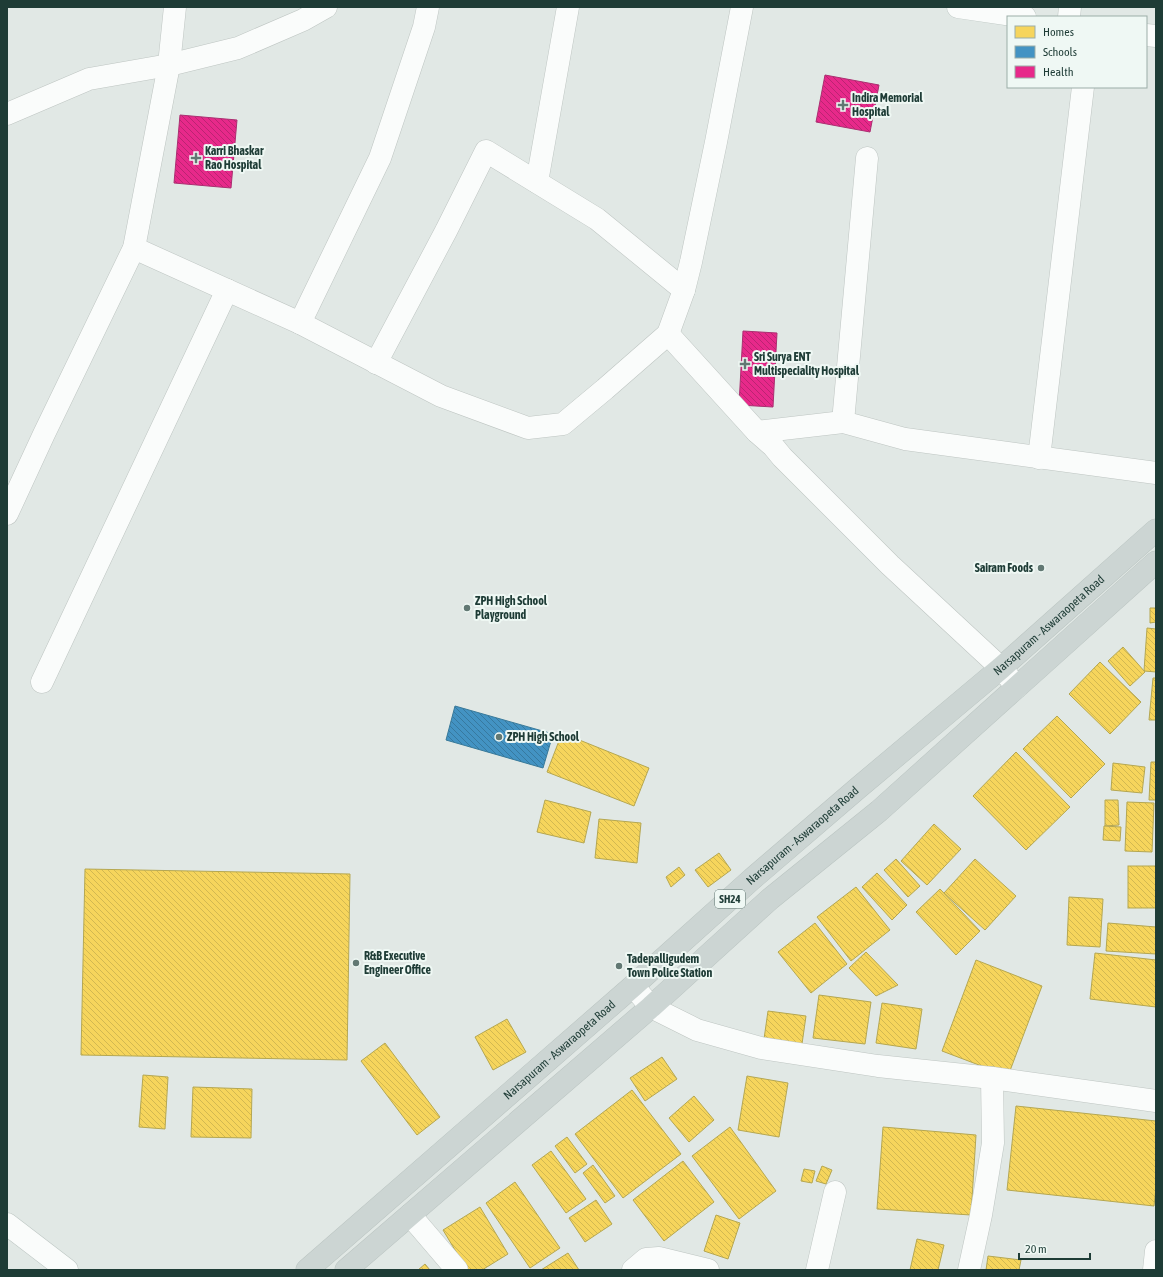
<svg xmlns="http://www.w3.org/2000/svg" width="1163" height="1277" font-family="'Asap Condensed',sans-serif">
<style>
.homes{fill:url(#homes-back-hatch);stroke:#b5a751}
.schools{fill:url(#schools-back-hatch);stroke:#387999}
.health{fill:url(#health-back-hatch);stroke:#ab2f71}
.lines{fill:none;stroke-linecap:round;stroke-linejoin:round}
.minor-casing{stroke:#bec5c2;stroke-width:23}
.secondary-casing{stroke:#bdc6c3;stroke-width:23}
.primary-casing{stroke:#bbc5c2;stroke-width:23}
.minor{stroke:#fafcfb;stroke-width:22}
.secondary{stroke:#fafcfb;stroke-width:22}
.primary{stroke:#ccd5d3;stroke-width:22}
.poi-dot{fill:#627873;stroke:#eff8f4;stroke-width:1.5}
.labels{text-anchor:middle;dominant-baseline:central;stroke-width:4;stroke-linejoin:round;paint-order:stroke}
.shield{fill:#eff8f4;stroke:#5d746f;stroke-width:1}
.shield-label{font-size:11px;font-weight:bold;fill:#1e3c36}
.poi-label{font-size:12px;font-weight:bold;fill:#1e3c36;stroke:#eff8f4;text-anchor:start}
.street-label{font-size:12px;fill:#1e3c36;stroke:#eff8f4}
</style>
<defs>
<pattern id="homes-back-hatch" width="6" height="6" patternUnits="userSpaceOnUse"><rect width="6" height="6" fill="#f6d55c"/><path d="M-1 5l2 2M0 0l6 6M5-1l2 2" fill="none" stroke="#d2b851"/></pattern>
<pattern id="schools-back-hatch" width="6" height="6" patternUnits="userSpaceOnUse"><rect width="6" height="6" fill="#4393c3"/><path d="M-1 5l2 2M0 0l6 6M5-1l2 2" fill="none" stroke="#37799f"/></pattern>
<pattern id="health-back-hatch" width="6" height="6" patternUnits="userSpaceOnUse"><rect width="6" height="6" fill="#e7298a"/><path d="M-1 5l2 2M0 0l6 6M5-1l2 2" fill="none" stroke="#bb2472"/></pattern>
</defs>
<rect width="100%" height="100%" fill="#e1e8e5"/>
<g class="homes">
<polygon points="1150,608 1156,608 1156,622 1150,623"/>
<polygon points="1147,628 1156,629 1156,672 1144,671"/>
<polygon points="1123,647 1145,672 1130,686 1108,661"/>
<polygon points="1100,662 1141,702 1110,734 1069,694"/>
<polygon points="1153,678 1156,678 1156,720 1149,720"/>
<polygon points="1057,716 1105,764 1071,798 1023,749"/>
<polygon points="562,733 649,768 634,806 547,772"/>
<polygon points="1016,752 1070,807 1026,850 973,796"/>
<polygon points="1151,762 1156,762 1156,800 1149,800"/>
<polygon points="1113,763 1145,767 1142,793 1111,790"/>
<polygon points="545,800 591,812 584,843 537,832"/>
<polygon points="1105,800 1118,800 1119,825 1105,826"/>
<polygon points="1127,802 1154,803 1152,852 1125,851"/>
<polygon points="599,819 641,823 637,863 595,858"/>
<polygon points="934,824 961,849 927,885 901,861"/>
<polygon points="1104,826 1121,827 1120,841 1103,840"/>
<polygon points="719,853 731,870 708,887 695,870"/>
<polygon points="896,859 920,886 908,897 884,870"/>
<polygon points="975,859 1016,896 985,930 944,893"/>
<rect x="1128" y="866" width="28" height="42"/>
<polygon points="679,867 685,875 671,887 666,877"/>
<polygon points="85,869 350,874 347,1060 81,1055"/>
<polygon points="877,873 907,905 892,920 862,887"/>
<polygon points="856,887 890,930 851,961 817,917"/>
<polygon points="940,889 980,931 956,955 916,912"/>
<polygon points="1069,897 1103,899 1100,947 1067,945"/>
<polygon points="815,923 847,964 811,993 778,952"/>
<polygon points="1108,923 1156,927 1156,954 1106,951"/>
<polygon points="866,952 898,985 876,996 849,968"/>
<polygon points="1095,953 1156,960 1156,1007 1090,999"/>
<polygon points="976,960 1042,986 1008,1076 942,1051"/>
<polygon points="819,995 871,1002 865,1044 813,1038"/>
<polygon points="882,1003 922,1009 916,1049 876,1043"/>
<polygon points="768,1011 806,1016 802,1044 764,1039"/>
<polygon points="507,1019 526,1052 493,1070 475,1037"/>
<polygon points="385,1043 440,1117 417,1135 361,1061"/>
<polygon points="662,1057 677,1079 645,1101 630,1078"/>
<polygon points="143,1075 168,1077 165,1129 139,1127"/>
<polygon points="747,1076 788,1083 779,1137 738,1130"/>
<polygon points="193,1087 252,1089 251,1138 191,1137"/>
<polygon points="632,1090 681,1154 623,1198 575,1134"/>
<polygon points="694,1096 714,1120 689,1142 669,1118"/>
<polygon points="1016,1106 1156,1121 1156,1188 1154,1206 1007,1190"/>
<polygon points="730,1127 776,1191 739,1219 692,1156"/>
<polygon points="883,1127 976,1135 971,1215 877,1209"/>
<polygon points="567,1137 587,1164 575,1173 555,1146"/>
<polygon points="551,1151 586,1199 566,1213 532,1165"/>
<polygon points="683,1161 714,1202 664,1241 633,1200"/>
<polygon points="593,1165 615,1196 605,1203 583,1173"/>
<polygon points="822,1166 832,1170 826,1184 816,1181"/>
<polygon points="804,1169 815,1171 812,1183 801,1181"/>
<polygon points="515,1182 560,1248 530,1268 486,1203"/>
<polygon points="596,1200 612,1224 585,1242 569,1218"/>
<polygon points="480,1207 508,1254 482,1270 467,1270 443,1230"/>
<polygon points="716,1215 740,1223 728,1259 704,1251"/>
<polygon points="917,1239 944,1245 938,1270 910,1270"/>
<polygon points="568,1253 579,1270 541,1270"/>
<polygon points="988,1256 1021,1260 1019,1270 986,1270"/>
<polygon points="425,1264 430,1270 418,1270"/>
</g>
<polygon class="schools" points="455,706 553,734 543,768 446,740"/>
<g class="health">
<polygon points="825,75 879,85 870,132 816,122"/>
<polygon points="180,115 237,120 231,188 174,183"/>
<polygon points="743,331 777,333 773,407 739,405"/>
</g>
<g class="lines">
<g class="minor-casing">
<g id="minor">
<polyline points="1069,17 1070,7"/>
<polyline points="7,114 89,79 169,65 238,48 303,20 326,7"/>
<polyline points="537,182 568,7"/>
<polyline points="134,248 300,323 441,396 528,428 563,424 605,389 668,334 684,290 691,262 716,142 742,7"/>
<polyline points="300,323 380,158 424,27 428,7"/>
<polyline points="668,334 757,432 773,446 782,457 890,565 1001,668 1017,687"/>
<polyline points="376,363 446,231 486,151 597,219 684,290"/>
<polyline points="843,422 867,158"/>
<polyline points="757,432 843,422 905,439 1156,473"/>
<polyline points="1039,458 1083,87"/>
<polyline points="7,514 44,434 134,248 169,65 175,7"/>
<polyline points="42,682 227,290"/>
<polyline points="633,986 651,1007 697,1030 761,1048 878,1066 992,1078 1156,1101"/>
<polyline points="410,1215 457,1270"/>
<polyline points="633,1270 646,1259 659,1258 708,1270"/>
<polyline points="817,1270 835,1192"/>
<polyline points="969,1270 981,1215 993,1143 992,1078"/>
<polyline points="1154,1270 1156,1251"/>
</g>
</g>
<g class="secondary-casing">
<g id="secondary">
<polyline points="958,7 1025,17"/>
<polyline points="1146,35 1156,36"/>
<polyline points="7,1224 67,1270"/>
</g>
</g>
<g class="primary-casing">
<g id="primary">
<path id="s1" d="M307,1270L633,986L752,879L858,788L1001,668L1156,530"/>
<polyline points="346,1270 651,1007 770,899 879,811 1156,562"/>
</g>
</g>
<use href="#minor" class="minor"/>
<use href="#secondary" class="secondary"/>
<use href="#primary" class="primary"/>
</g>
<g class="poi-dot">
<path d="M841 99h4v4h4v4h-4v4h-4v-4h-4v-4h4z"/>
<path d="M194 152h4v4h4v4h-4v4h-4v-4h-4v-4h4z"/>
<path d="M743 358h4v4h4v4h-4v4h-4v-4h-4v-4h4z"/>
<circle cx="1041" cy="568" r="4"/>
<circle cx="467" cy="608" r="4"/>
<circle cx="499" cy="737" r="4"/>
<circle cx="356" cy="963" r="4"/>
<circle cx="619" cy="966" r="4"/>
</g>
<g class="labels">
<rect class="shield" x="715" y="890" width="30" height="18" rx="3"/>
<g class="shield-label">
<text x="730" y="899">SH24</text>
</g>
<g class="poi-label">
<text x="852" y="98">Indira Memorial<tspan x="852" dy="14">Hospital</tspan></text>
<text x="205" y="151">Karri Bhaskar<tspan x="205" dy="14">Rao Hospital</tspan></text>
<text x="754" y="357">Sri Surya ENT<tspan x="754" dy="14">Multispeciality Hospital</tspan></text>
<text x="1033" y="568" text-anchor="end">Sairam Foods</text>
<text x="475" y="601">ZPH High School<tspan x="475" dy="14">Playground</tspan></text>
<text x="507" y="737">ZPH High School</text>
<text x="364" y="956">R&amp;B Executive<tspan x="364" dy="14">Engineer Office</tspan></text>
<text x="627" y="959">Tadepalligudem<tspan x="627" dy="14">Town Police Station</tspan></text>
</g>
<g class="street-label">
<text stroke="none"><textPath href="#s1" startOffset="983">Narsapuram - Aswaraopeta Road</textPath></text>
<text stroke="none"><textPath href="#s1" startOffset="659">Narsapuram - Aswaraopeta Road</textPath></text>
<text stroke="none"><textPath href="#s1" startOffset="335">Narsapuram - Aswaraopeta Road</textPath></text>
</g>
</g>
<rect width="1163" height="1277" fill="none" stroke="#1e3c36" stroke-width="16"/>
<rect x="1007" y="16" width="140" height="72" fill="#eff8f4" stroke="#9bada8"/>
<rect x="1015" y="26" width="20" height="12" fill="#f6d55c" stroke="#9bada8"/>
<text x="1043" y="36" font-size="12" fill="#1e3c36">Homes</text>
<rect x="1015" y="46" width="20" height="12" fill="#4393c3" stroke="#9bada8"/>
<text x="1043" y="56" font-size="12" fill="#1e3c36">Schools</text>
<rect x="1015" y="66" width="20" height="12" fill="#e7298a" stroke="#9bada8"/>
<text x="1043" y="76" font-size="12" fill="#1e3c36">Health</text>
<path d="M1019 1253v6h71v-6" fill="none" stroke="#1e3c36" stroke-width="2"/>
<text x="1025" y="1253" font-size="12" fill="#1e3c36" stroke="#eff8f4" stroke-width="3" paint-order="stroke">20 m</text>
</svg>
